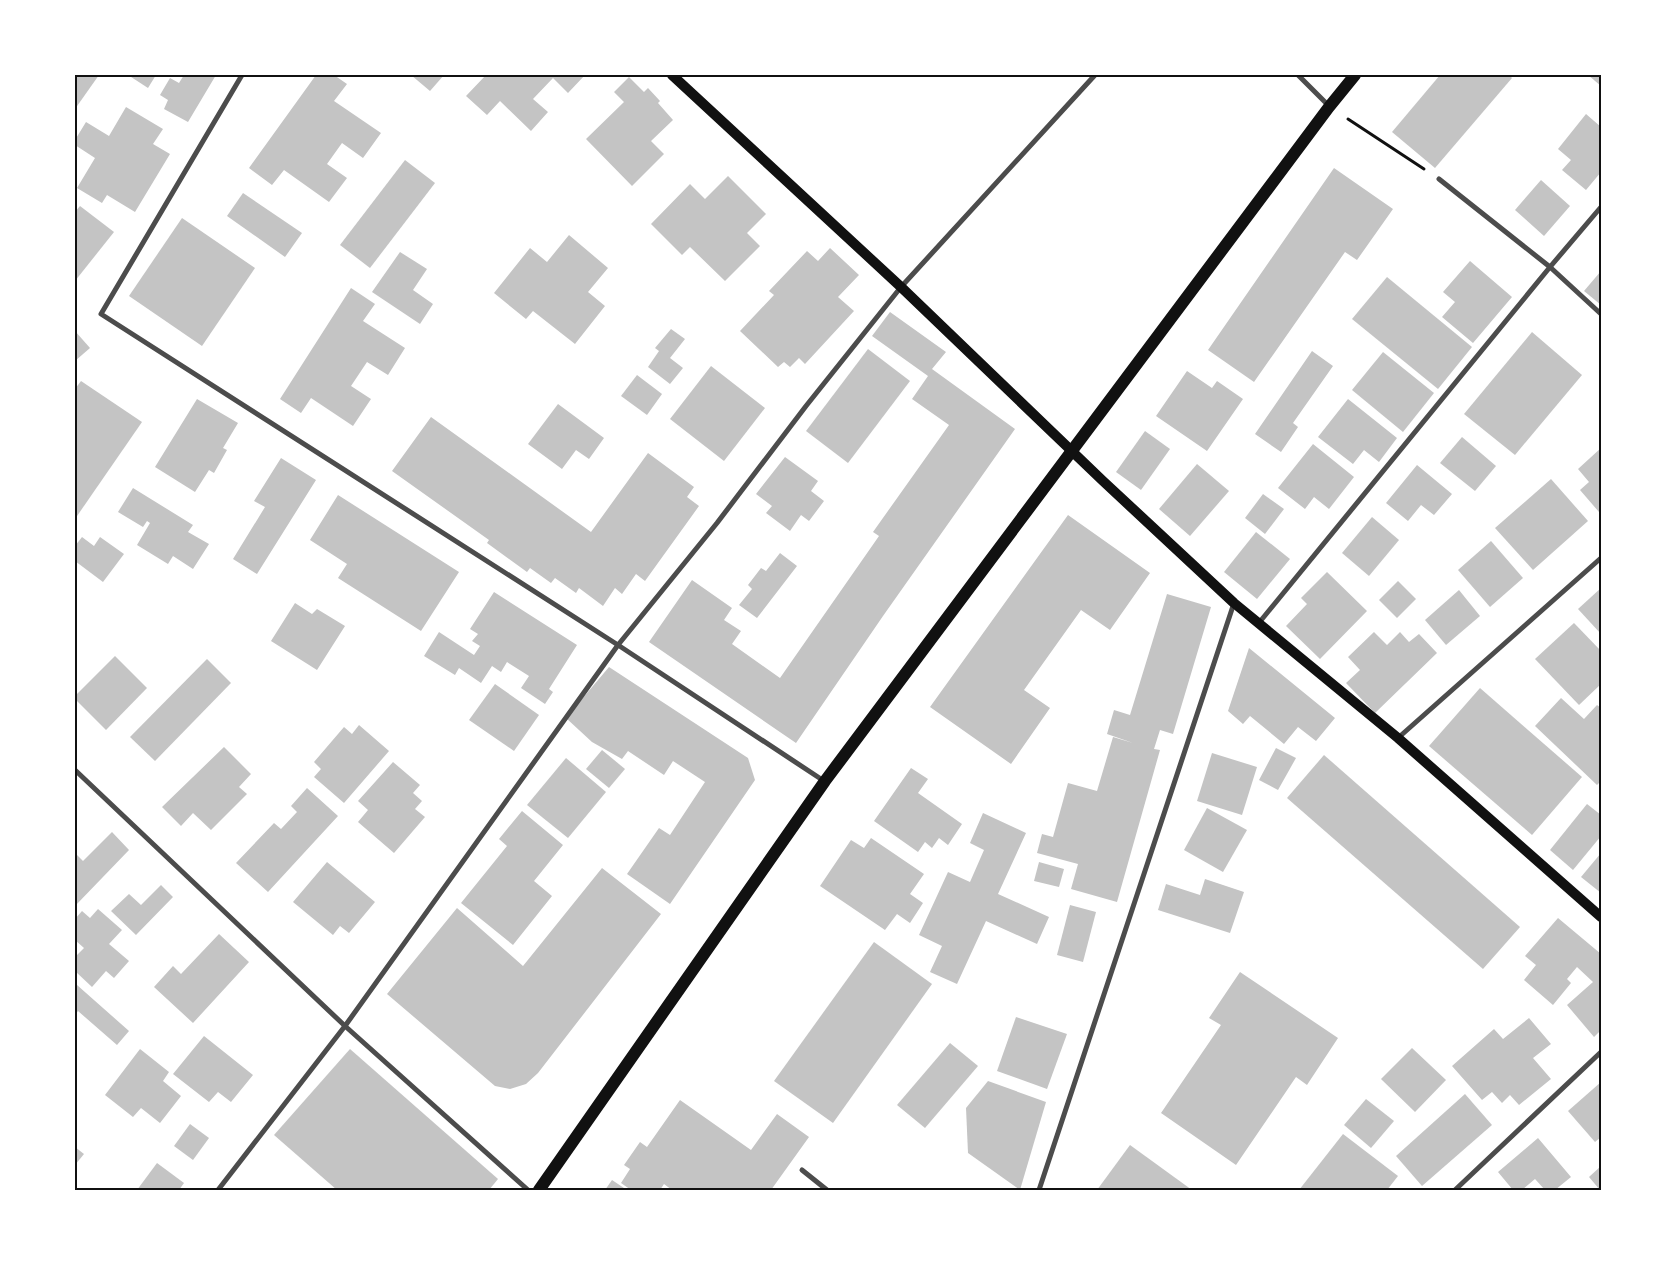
<svg xmlns="http://www.w3.org/2000/svg" width="1676" height="1265" font-family="'Fira Sans',sans-serif">
<style>
.building{fill:#c4c4c4}
.lines{fill:none;stroke-linecap:round;stroke-linejoin:round}
.path{stroke:#111;stroke-width:3}
.minor{stroke:#4c4c4c;stroke-width:5}
.secondary{stroke:#111;stroke-width:10}
.primary{stroke:#111;stroke-width:12}
.neatline{fill:none;stroke:#111;stroke-width:2}
</style>
<rect width="100%" height="100%" fill="#fff"/>
<g class="building">
<polygon points="75,75 99,75 75,109"/>
<polygon points="128,75 156,75 148,88"/>
<polygon points="184,75 216,75 188,122 164,109 168,100 160,95 170,78 179,83"/>
<polygon points="316,75 334,75 347,84 334,101 381,133 363,158 342,143 327,164 347,178 329,202 284,170 272,185 249,168"/>
<polygon points="411,75 444,75 430,91"/>
<polygon points="486,75 585,75 568,93 553,78 533,99 548,112 531,131 500,101 487,115 466,96"/>
<polygon points="1440,75 1509,75 1512,78 1435,168 1392,132"/>
<polygon points="1588,75 1601,75 1601,86"/>
<polygon points="629,77 644,92 648,88 660,101 658,103 673,120 651,141 664,154 632,186 586,139 624,102 614,92"/>
<polygon points="126,107 163,129 153,144 170,154 135,212 107,195 102,203 77,188 95,158 75,145 75,140 86,122 109,136"/>
<polygon points="1586,114 1601,127 1601,172 1586,190 1562,170 1571,160 1558,149"/>
<polygon points="405,160 435,183 370,268 340,245"/>
<polygon points="1334,168 1393,209 1357,260 1345,252 1254,382 1208,350"/>
<polygon points="728,176 766,214 747,233 760,246 725,281 690,247 682,255 651,224 690,184 705,199"/>
<polygon points="1541,180 1570,206 1544,236 1515,210"/>
<polygon points="243,193 302,233 285,257 227,216"/>
<polygon points="80,206 114,232 75,281 75,212"/>
<polygon points="182,218 255,268 202,346 129,296"/>
<polygon points="569,235 608,268 588,292 605,306 575,344 533,311 526,319 494,293 530,248 547,262"/>
<polygon points="830,248 859,275 838,297 854,311 805,364 799,358 790,367 784,362 778,367 740,331 774,295 769,291 807,251 818,261"/>
<polygon points="400,252 427,269 413,290 433,304 420,324 372,292"/>
<polygon points="1470,261 1512,297 1473,343 1442,317 1455,302 1443,292"/>
<polygon points="1601,271 1601,305 1584,291"/>
<polygon points="1387,277 1472,347 1438,389 1352,319"/>
<polygon points="351,288 375,304 363,321 405,348 388,375 367,362 351,386 371,399 353,426 311,398 301,413 280,399"/>
<polygon points="890,312 946,352 932,369 1015,429 883,616 796,743 649,642 692,580 732,608 724,620 741,631 732,644 780,678 879,536 873,532 949,425 912,399 928,376 872,336"/>
<polygon points="671,329 685,339 670,358 683,368 670,384 648,367 659,351 655,348"/>
<polygon points="75,331 90,348 75,361"/>
<polygon points="1532,332 1582,375 1515,455 1464,414"/>
<polygon points="868,349 910,381 848,463 806,431"/>
<polygon points="1312,351 1333,366 1293,423 1298,427 1281,452 1255,434"/>
<polygon points="1383,352 1434,393 1403,432 1352,390"/>
<polygon points="711,366 765,408 724,461 670,419"/>
<polygon points="1187,371 1212,388 1217,381 1243,399 1207,451 1156,416"/>
<polygon points="637,375 662,394 647,415 621,396"/>
<polygon points="81,381 142,422 75,519 75,389"/>
<polygon points="197,399 238,423 223,448 227,450 214,473 209,470 195,492 155,467"/>
<polygon points="1348,399 1397,438 1379,462 1364,450 1353,464 1318,437"/>
<polygon points="558,404 604,438 589,459 576,450 562,469 528,444"/>
<polygon points="431,417 591,532 648,453 694,487 687,497 699,506 645,581 636,574 622,594 615,588 603,606 579,588 576,593 555,578 551,583 530,568 527,572 487,543 489,540 392,471"/>
<polygon points="1145,431 1170,449 1141,490 1116,472"/>
<polygon points="1462,437 1496,466 1475,491 1440,463"/>
<polygon points="1313,444 1354,477 1329,509 1314,497 1305,509 1278,488"/>
<polygon points="1601,448 1601,510 1599,512 1580,490 1589,482 1578,469"/>
<polygon points="785,457 818,481 811,491 824,501 809,521 801,515 790,531 766,513 772,506 756,494"/>
<polygon points="281,458 316,480 257,574 233,559 265,507 254,501"/>
<polygon points="1197,464 1229,491 1190,536 1159,509"/>
<polygon points="1417,465 1452,494 1434,515 1421,505 1408,521 1386,503"/>
<polygon points="1551,479 1588,521 1533,570 1495,528"/>
<polygon points="133,488 193,525 188,532 209,544 193,569 173,556 168,564 137,545 150,523 147,521 143,527 118,512"/>
<polygon points="1263,494 1284,509 1265,534 1245,518"/>
<polygon points="338,495 459,572 421,631 338,578 347,564 310,540"/>
<polygon points="1068,515 1150,573 1110,630 1081,610 1024,690 1050,708 1011,764 930,707"/>
<polygon points="1372,517 1399,540 1369,576 1342,553"/>
<polygon points="1256,532 1290,559 1257,599 1224,572"/>
<polygon points="82,537 94,546 100,537 124,554 103,582 75,561 75,546"/>
<polygon points="1491,541 1523,578 1490,607 1458,570"/>
<polygon points="780,553 797,566 757,618 739,605 752,589 748,585 761,568 766,571"/>
<polygon points="1327,572 1367,611 1320,659 1286,626 1307,604 1301,598"/>
<polygon points="1398,581 1416,599 1397,618 1379,600"/>
<polygon points="1601,588 1601,634 1578,609"/>
<polygon points="1459,590 1480,616 1446,645 1425,620"/>
<polygon points="494,592 577,645 549,689 553,692 545,704 521,688 529,676 507,662 501,672 492,666 481,683 459,668 455,675 424,656 439,632 474,655 480,646 472,641 478,634 470,629"/>
<polygon points="1167,594 1211,607 1173,734 1160,730 1154,749 1160,750 1117,902 1071,889 1078,864 1037,853 1042,834 1053,837 1068,783 1097,791 1113,737 1133,743 1107,734 1114,710 1130,715"/>
<polygon points="295,603 312,614 317,609 345,626 317,670 271,641"/>
<polygon points="1574,623 1601,651 1601,684 1579,705 1535,659"/>
<polygon points="1374,632 1387,645 1400,632 1409,642 1419,634 1437,653 1375,713 1346,683 1360,670 1348,657"/>
<polygon points="1249,648 1335,718 1316,741 1298,727 1284,744 1250,716 1243,724 1228,711"/>
<polygon points="115,656 147,688 106,730 75,699 75,696"/>
<polygon points="207,659 231,683 155,761 130,737"/>
<polygon points="609,667 748,758 755,780 670,904 627,874 659,828 670,835 705,782 673,761 664,775 628,751 622,759 592,742 566,718"/>
<polygon points="495,684 539,715 514,751 469,720"/>
<polygon points="1480,688 1582,777 1532,835 1429,746"/>
<polygon points="1561,698 1584,719 1597,705 1601,708 1601,781 1597,785 1535,726"/>
<polygon points="359,725 389,751 344,803 314,777 321,769 314,762 344,727 352,734"/>
<polygon points="224,747 251,774 239,787 247,794 211,830 193,813 181,826 162,807"/>
<polygon points="1276,748 1296,758 1278,790 1259,780"/>
<polygon points="602,750 625,769 609,788 586,769"/>
<polygon points="1212,753 1257,767 1242,815 1197,801"/>
<polygon points="1324,755 1520,927 1483,969 1287,798"/>
<polygon points="566,758 606,792 568,838 527,805"/>
<polygon points="393,762 420,785 413,793 422,801 415,809 425,817 394,853 358,822 368,810 358,801"/>
<polygon points="911,768 928,779 918,793 962,824 948,845 939,838 932,848 925,842 918,852 874,821"/>
<polygon points="307,788 338,816 268,892 236,863 274,823 281,829 297,812 291,806"/>
<polygon points="1587,804 1601,815 1601,836 1573,870 1550,850"/>
<polygon points="1207,808 1247,830 1223,872 1184,850"/>
<polygon points="522,811 563,845 534,881 552,896 513,945 461,903 507,846 499,839"/>
<polygon points="983,813 1026,833 998,894 1049,917 1037,944 986,921 957,984 930,972 942,946 919,935 948,872 970,882 984,850 970,843"/>
<polygon points="112,832 129,850 75,906 75,853 83,861"/>
<polygon points="871,838 924,874 910,894 923,903 910,923 897,914 885,930 820,886 851,840 864,848"/>
<polygon points="1601,853 1601,893 1581,877"/>
<polygon points="327,862 375,902 349,933 340,926 333,935 293,902"/>
<polygon points="1039,862 1064,869 1059,887 1034,881"/>
<polygon points="602,868 661,914 538,1073 526,1084 510,1089 495,1086 387,994 457,908 523,966"/>
<polygon points="1205,879 1244,892 1230,933 1158,910 1166,884 1200,895"/>
<polygon points="161,885 173,897 136,935 111,911 129,894 141,905"/>
<polygon points="1070,905 1096,912 1083,962 1057,955"/>
<polygon points="98,909 122,930 109,944 129,961 114,978 106,971 92,987 75,971 75,957 84,948 75,940 75,919 82,911 90,918"/>
<polygon points="1558,918 1601,954 1601,1030 1594,1037 1567,1005 1593,982 1577,967 1567,979 1571,983 1553,1005 1524,980 1536,965 1525,956"/>
<polygon points="219,934 249,962 193,1023 154,987 173,966 181,974"/>
<polygon points="874,942 932,984 833,1123 774,1081"/>
<polygon points="1240,972 1338,1038 1307,1085 1296,1077 1236,1165 1161,1113 1221,1025 1209,1018"/>
<polygon points="77,985 129,1031 117,1045 78,1011 75,1015 75,987"/>
<polygon points="1016,1017 1067,1034 1047,1089 997,1071"/>
<polygon points="1529,1018 1551,1044 1533,1058 1551,1079 1519,1105 1510,1095 1502,1103 1492,1092 1482,1100 1452,1066 1494,1029 1503,1039"/>
<polygon points="204,1036 253,1075 231,1102 218,1092 209,1102 173,1074"/>
<polygon points="950,1043 978,1066 925,1128 897,1105"/>
<polygon points="1412,1048 1446,1080 1415,1112 1381,1079"/>
<polygon points="140,1049 169,1072 163,1081 181,1096 160,1123 141,1108 133,1117 105,1095"/>
<polygon points="350,1049 498,1179 489,1190 337,1190 274,1135"/>
<polygon points="988,1081 1046,1102 1020,1190 968,1153 966,1108"/>
<polygon points="1601,1082 1601,1137 1595,1142 1568,1111"/>
<polygon points="1465,1094 1492,1125 1422,1186 1396,1156"/>
<polygon points="1366,1099 1394,1121 1371,1148 1344,1125"/>
<polygon points="680,1100 751,1150 777,1114 809,1137 771,1190 672,1190 664,1184 660,1190 631,1190 621,1183 630,1169 624,1165 640,1142 647,1147"/>
<polygon points="190,1124 209,1138 193,1160 174,1146"/>
<polygon points="1343,1134 1398,1176 1387,1190 1299,1190"/>
<polygon points="1538,1138 1571,1177 1555,1190 1545,1190 1535,1179 1522,1190 1513,1190 1498,1172"/>
<polygon points="1130,1145 1192,1190 1097,1190"/>
<polygon points="75,1147 84,1154 75,1165"/>
<polygon points="157,1163 184,1183 179,1190 137,1190"/>
<polygon points="1601,1166 1601,1190 1600,1190 1589,1177"/>
<polygon points="612,1180 627,1190 605,1190"/>
</g>
<g class="lines">
<polyline class="path" points="1348,119 1424,169"/>
<g class="minor">
<polyline points="242,75 101,314 618,645 824,781"/>
<polyline points="1298,75 1329,106"/>
<polyline points="1439,179 1550,267 1601,314"/>
<polyline points="1258,624 1550,267 1601,207"/>
<polyline points="1398,738 1601,558"/>
<polyline points="75,770 345,1026 528,1190"/>
<polyline points="802,1170 827,1190"/>
<polyline points="218,1190 345,1026 618,645 717,523 806,406 901,287 1095,75"/>
<polyline points="1039,1190 1234,603"/>
<polyline points="1455,1190 1601,1052"/>
</g>
<polyline class="secondary" points="672,75 901,287 1103,481 1234,603 1398,738 1601,917"/>
<polyline class="primary" points="539,1190 825,781 1329,107 1355,75"/>
</g>
<rect width="1676" height="1265" fill="none" stroke="#ffffff" stroke-width="152"/>
<rect x="76" y="76" width="1524" height="1113" class="neatline"/>
</svg>
